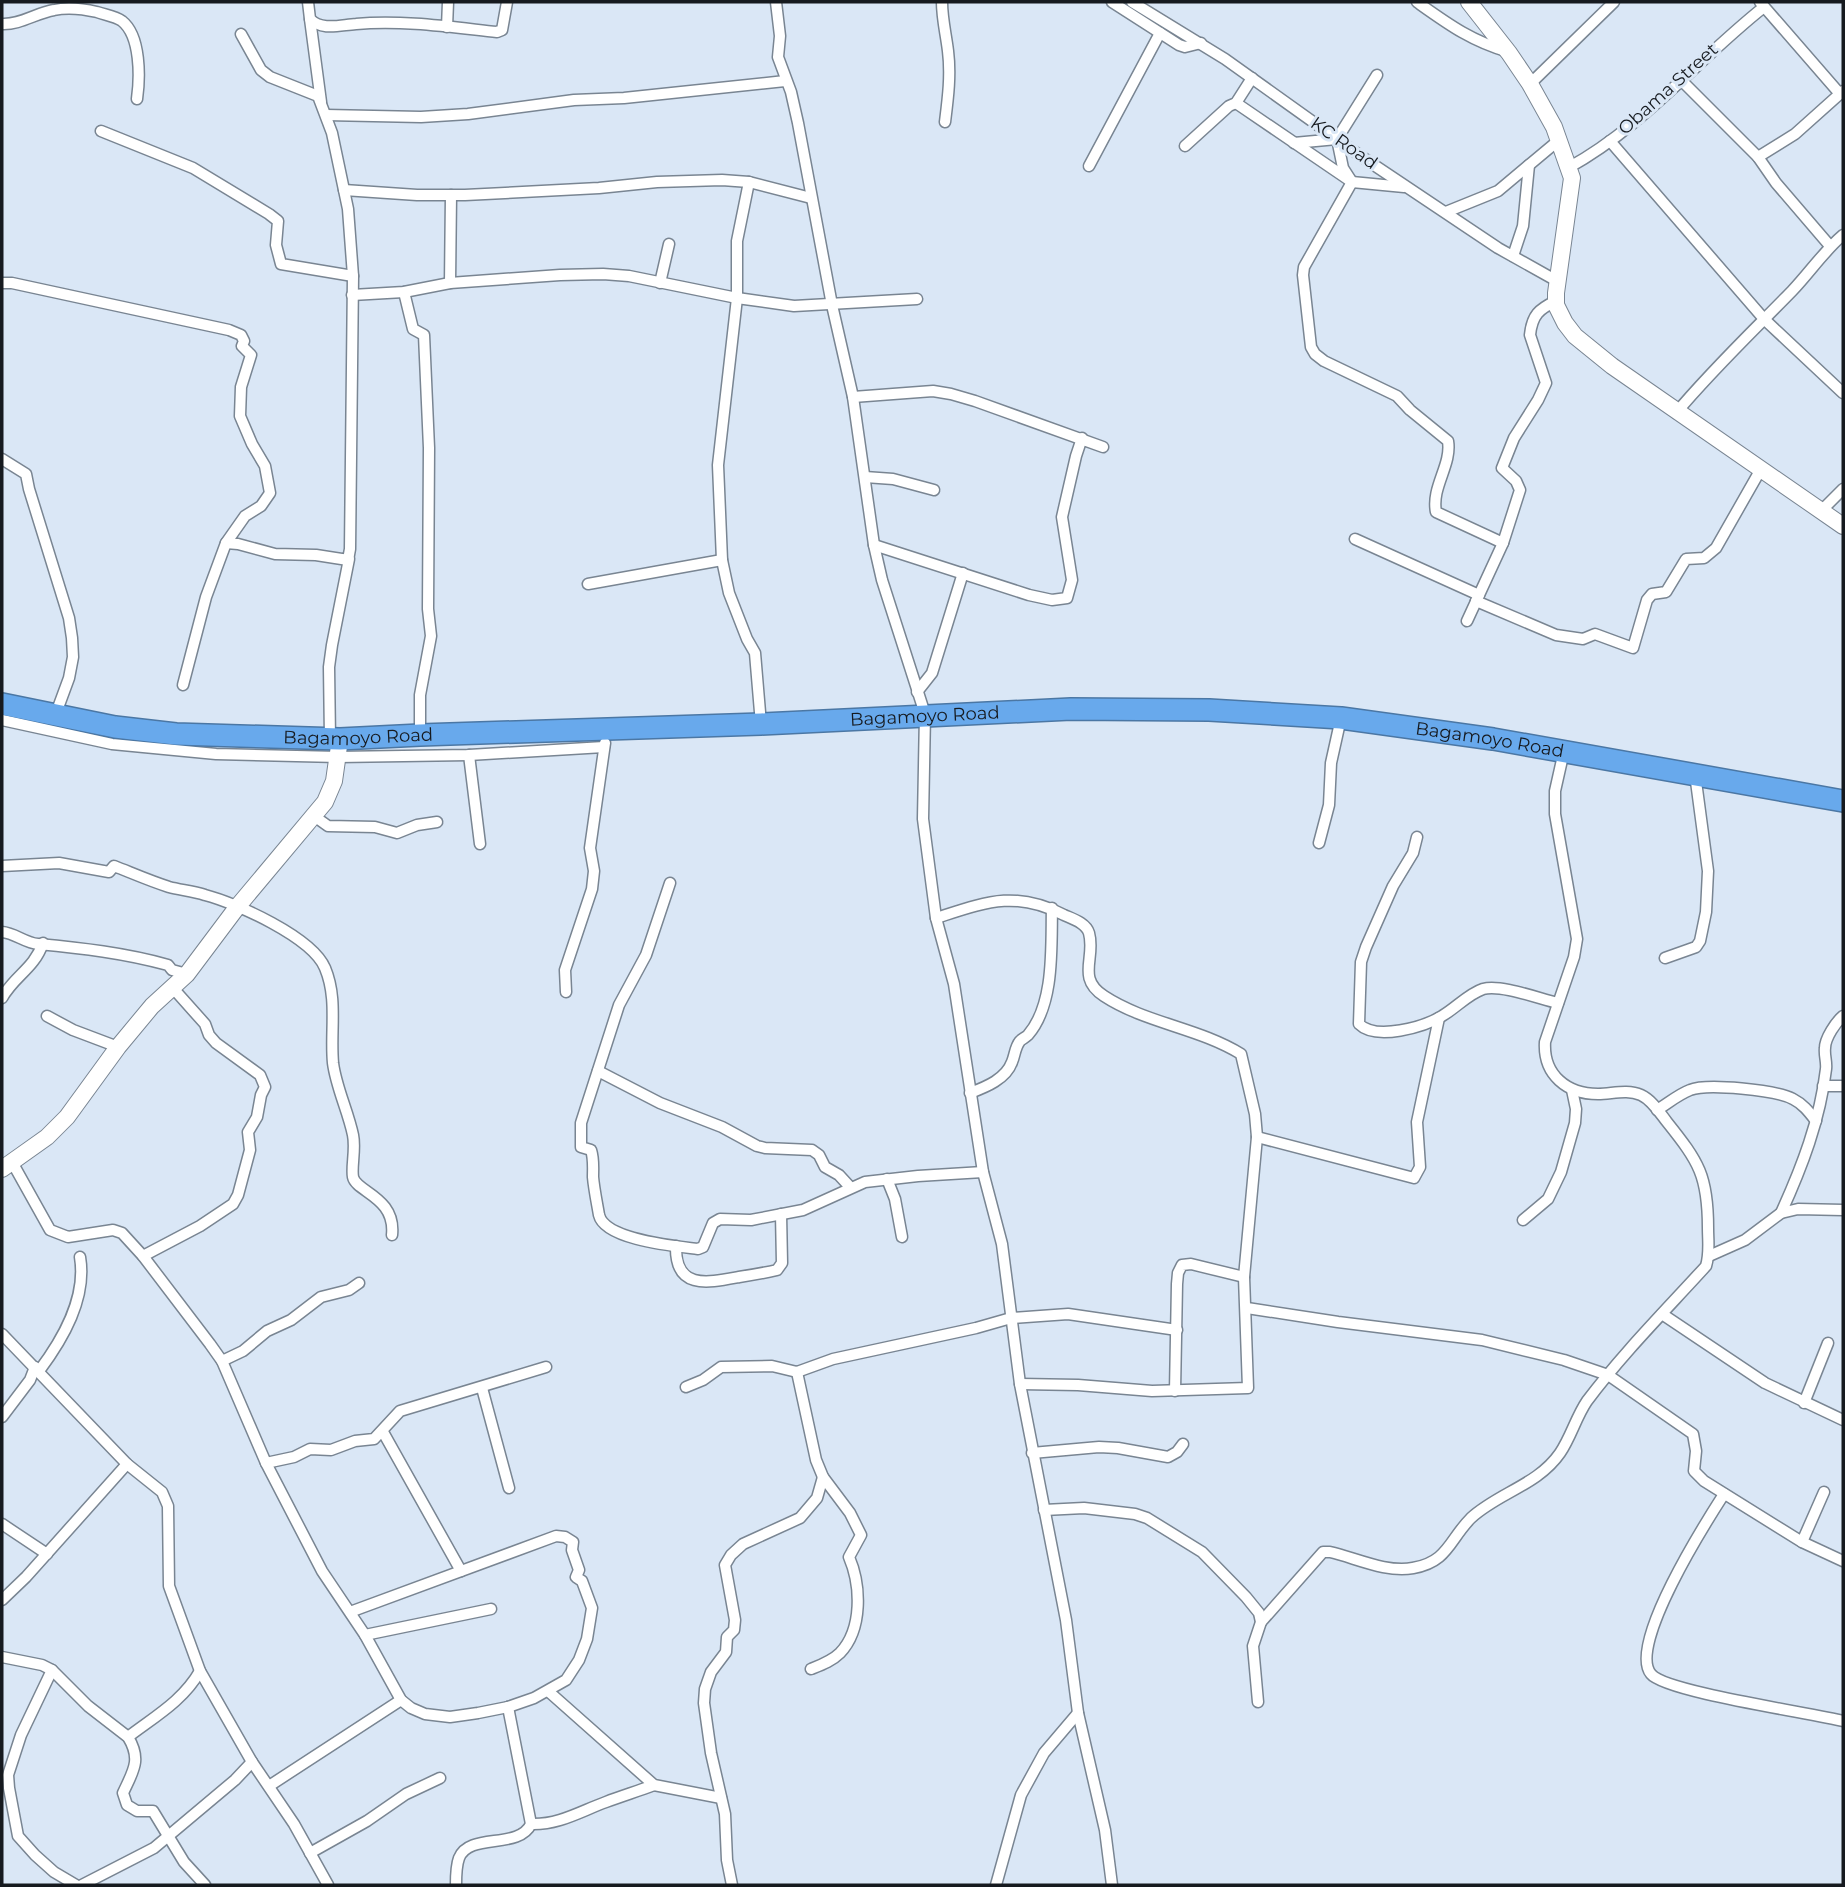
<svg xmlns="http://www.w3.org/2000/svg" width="1845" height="1887" font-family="Montserrat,sans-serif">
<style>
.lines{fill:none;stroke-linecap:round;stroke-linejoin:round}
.street-casing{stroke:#798592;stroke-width:13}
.secondary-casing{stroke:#798592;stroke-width:18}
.highway-casing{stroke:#4b77a4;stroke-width:24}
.street{stroke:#fff;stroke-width:10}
.secondary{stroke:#fff;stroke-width:16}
.highway{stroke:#68a9ec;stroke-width:21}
.labels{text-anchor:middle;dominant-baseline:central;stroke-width:6;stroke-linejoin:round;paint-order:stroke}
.street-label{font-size:18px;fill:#161a1f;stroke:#dae7f6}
</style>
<rect width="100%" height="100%" fill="#dae7f6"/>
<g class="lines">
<g class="street-casing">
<g id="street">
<path d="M308,2L310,19C322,31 340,25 356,24C403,20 450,27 497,32L502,30L507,2"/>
<polyline points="776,2 780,36 778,57 791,92 798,123 832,305 853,397 874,545 882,580 925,714 923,819 936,918 954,984 983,1172 1002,1244 1020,1384 1066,1620 1078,1713 1105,1830 1112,1885"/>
<path d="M942,2C942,19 946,34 948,51C951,75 948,98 945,122"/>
<polyline points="1112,2 1179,45 1185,47 1201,43"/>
<polyline points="1132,2 1225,59 1365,159 1498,248 1557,281"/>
<path d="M1417,2C1448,24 1471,41 1509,52"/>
<polyline points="1760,2 1840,94"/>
<polyline points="310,19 321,102"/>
<path d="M2,24C20,25 36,13 54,10C67,7 84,9 97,12C105,15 115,16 122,21C141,36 140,78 137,99"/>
<polyline points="447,27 448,2"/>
<path d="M1377,75L1337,139L1343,168L1352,182L1304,267L1303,275L1311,347L1315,354L1324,361L1397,396L1410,410L1448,441C1452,465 1431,487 1436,512L1503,543"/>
<polyline points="1681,80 1758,157 1776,183 1830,246"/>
<polyline points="1530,84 1614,2"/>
<polyline points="1236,103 1352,182 1404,187"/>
<polyline points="326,115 421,117 468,114 574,100 624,98 785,81"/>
<polyline points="101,131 193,168 269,214 278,221 276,245 281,264 353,276"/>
<polyline points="1610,141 1764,319 1843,393"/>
<polyline points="1294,143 1337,139"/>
<polyline points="1185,146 1229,106 1236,103 1252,78"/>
<polyline points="1758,157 1795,134 1843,91"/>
<polyline points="1089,166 1160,33"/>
<path d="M1568,168C1643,127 1698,59 1764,7"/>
<polyline points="749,182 737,241 737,298 718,465 722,560 729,593 747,639 755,653 761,724"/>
<polyline points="344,190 417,195 465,195 599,188 657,182 722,180 749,182 811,198"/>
<polyline points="1446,212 1498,191 1559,140"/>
<polyline points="1513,256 1523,226 1529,165"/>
<polyline points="2,283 12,283 229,330 241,335 244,341 242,346 251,355 241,387 240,416 252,444 265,466 270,493 261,506 245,516 226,543 238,544 275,554 316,555 348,560 350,549 353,276 348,209 332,133 318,96 270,77 261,70 241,34"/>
<polyline points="450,283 451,195"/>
<polyline points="660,283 669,244"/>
<polyline points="404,292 413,329 424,335 429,448 428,609 431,636 420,695 420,735"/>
<polyline points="352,295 404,292 450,283 560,275 603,274 629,276 737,298 794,306 917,299"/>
<polyline points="853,397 933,391 951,394 975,401 1103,447"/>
<path d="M1676,413C1712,370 1753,331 1792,291C1810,272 1824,251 1843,235"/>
<polyline points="2,459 26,474 29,489 69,618 72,638 73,657 69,678 55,716"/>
<polyline points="865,477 893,479 934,490"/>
<polyline points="1822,510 1843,489"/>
<polyline points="1355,539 1479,595"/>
<polyline points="874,545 1029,595 1052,600 1067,598 1072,580 1062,517 1076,456 1082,438"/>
<polyline points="588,584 722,560"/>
<polyline points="1476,601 1556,635 1583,639 1595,634 1633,648 1647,600 1652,594 1666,592 1686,559 1704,558 1716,548 1761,469"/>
<path d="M1467,621L1503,543L1520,490L1516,481L1502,468L1514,438L1538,400L1546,383L1530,335C1532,315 1539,309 1556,301"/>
<polyline points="183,685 206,597 226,543"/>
<polyline points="917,692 932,673 963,573"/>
<polyline points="2,720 112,744 216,754 338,757 469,755 604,747"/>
<polyline points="330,739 329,667 332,645 349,559"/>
<polyline points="469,755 480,844"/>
<polyline points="314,816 328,826 375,827 397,833 417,825 437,822"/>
<path d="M1417,837L1413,853L1393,886L1366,947L1361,962L1359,1024C1376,1041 1424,1027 1442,1016C1456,1008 1468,994 1483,989C1501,984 1540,999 1558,1003"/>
<polyline points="1319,843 1329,805 1331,763 1341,718"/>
<path d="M2,866L59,863L109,872L114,866C132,873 150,881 169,887C180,890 193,891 205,895C236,903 312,937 325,968C338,999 330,1031 333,1063C336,1087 348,1111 353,1135C356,1149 351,1167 353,1177C356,1192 396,1197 392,1235"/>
<path d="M670,883L646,955L619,1005L581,1123V1147L591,1150C594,1159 593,1168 593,1177C594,1189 597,1203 599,1215C605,1240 675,1246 698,1249L703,1247L713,1223L720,1219L751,1220L803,1210L865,1182L918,1176L983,1172"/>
<path d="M936,918C986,902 1015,890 1064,915C1073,919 1086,923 1089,933C1096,958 1076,978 1104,996C1145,1023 1199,1028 1241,1054L1255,1114L1257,1137L1244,1277L1248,1388L1152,1391L1078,1385L1020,1384"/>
<path d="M2,932C15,933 25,943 38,944C81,948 125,953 168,965L172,970L187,974"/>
<polyline points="1665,958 1696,947 1700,941 1706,912 1708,871 1695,774"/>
<polyline points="566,992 565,970 592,889 594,871 590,848 605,743"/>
<path d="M2,998C14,976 34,969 43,943"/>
<polyline points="47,1016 73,1030 118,1047"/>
<polyline points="598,1071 660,1103 722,1127 757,1146 765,1148 812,1150 819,1155 825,1167 839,1175 850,1187"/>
<polyline points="1823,1086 1843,1086"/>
<path d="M970,1093C986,1087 1006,1079 1012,1062C1015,1055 1015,1047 1020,1041C1022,1039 1026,1037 1028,1035C1055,1004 1051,946 1052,908"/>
<path d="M1657,1110C1667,1104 1679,1094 1690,1090C1707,1083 1776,1090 1793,1099C1803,1104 1809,1112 1816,1121"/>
<polyline points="1257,1137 1414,1178 1420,1167 1417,1122 1439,1018"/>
<polyline points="12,1162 50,1230 68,1237 113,1230 122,1233 143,1256 210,1344 222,1361 266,1463 322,1571 365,1635 401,1700 411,1708 425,1714 450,1717 478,1713 508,1707 534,1698 566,1680 579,1660 587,1639 592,1608 582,1581 576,1577 579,1570 572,1550 573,1542 565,1537 556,1536 350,1612"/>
<polyline points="887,1179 895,1199 902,1237"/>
<path d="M1781,1213C1802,1167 1820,1120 1826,1069C1827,1062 1824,1055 1825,1048C1825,1038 1836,1022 1843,1016"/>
<polyline points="1523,1220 1548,1199 1561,1172 1575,1123 1576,1109 1572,1090"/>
<path d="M676,1246C675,1290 707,1283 739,1277C752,1275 764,1273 777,1270L782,1263L781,1214"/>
<polyline points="143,1256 200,1226 233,1204 238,1195 250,1150 248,1132 257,1117 261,1095 265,1087 260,1075 216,1043 209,1035 205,1024 172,987"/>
<polyline points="1709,1256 1745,1240 1781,1213 1798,1209 1843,1210"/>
<polyline points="1247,1308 1338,1322 1482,1340 1564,1360 1608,1375 1693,1434 1696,1451 1694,1471 1704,1481 1802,1542 1843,1561"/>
<polyline points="1662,1314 1765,1383 1843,1420"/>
<polyline points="2,1334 127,1464 162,1492 168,1506 169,1586 200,1671 252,1762 294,1824 328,1885"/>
<polyline points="222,1361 243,1351 267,1331 291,1320 321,1297 349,1290 359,1283"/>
<path d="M39,1371C63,1339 87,1298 80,1257"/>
<path d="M797,1372L816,1460L823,1477L850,1513L861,1535L849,1557C861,1585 863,1629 840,1653C832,1661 821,1665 811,1669"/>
<polyline points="686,1387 703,1380 721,1367 772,1366 797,1372 833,1359 976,1328 1011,1318 1068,1314 1177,1330"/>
<polyline points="482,1388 509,1488"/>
<polyline points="1175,1391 1177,1284 1178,1273 1182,1265 1191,1264 1244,1277"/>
<polyline points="1804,1403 1828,1343"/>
<polyline points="2,1417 30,1380 35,1367"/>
<polyline points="383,1432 461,1571"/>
<polyline points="1032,1453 1099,1447 1118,1448 1168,1457 1177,1452 1183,1444"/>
<polyline points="266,1463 294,1457 310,1449 331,1450 355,1441 374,1439 400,1411 546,1367"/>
<path d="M1724,1494C1706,1522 1627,1646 1651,1674C1665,1692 1812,1713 1843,1721"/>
<polyline points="1044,1510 1084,1508 1135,1514 1147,1518 1202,1552 1246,1597 1259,1613 1261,1622 1253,1646 1258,1702"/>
<polyline points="2,1524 47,1554"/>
<polyline points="1802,1542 1824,1492"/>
<polyline points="2,1600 26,1577 127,1464"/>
<path d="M1261,1622L1323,1552H1330C1356,1558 1386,1573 1413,1568C1448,1562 1449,1540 1471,1518C1498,1493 1538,1485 1560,1453C1571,1437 1576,1417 1587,1401C1623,1353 1666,1310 1706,1266C1710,1253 1708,1241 1708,1228C1708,1176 1699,1162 1667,1122C1660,1113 1652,1100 1641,1095C1627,1089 1612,1094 1598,1094C1567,1094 1543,1075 1545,1042L1574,957L1577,939L1555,814V791L1564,751"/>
<polyline points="365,1635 491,1609"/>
<path d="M2,1657L42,1665L52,1670L88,1706L128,1737C142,1760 133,1771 123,1793L127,1805L137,1811H153L184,1862L205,1885"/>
<polyline points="52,1670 21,1735 8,1775 9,1788 18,1836 35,1855 54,1872 76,1885"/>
<polyline points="548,1691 654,1785 721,1798"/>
<path d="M128,1737C154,1717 183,1701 200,1671"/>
<polyline points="269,1786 401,1700"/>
<path d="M531,1824C559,1825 581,1811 606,1802C622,1796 638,1791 654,1785"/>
<polyline points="310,1853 367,1821 406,1794 440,1778"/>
<polyline points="82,1885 154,1848 235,1780 252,1762"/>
<path d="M456,1885C456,1876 456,1866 459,1858C469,1832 519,1850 531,1824L508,1707"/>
<polyline points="732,1885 727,1860 725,1814 711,1753 704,1703 705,1689 711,1672 726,1652 727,1637 734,1630 735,1620 725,1565 731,1555 743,1544 800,1518 817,1498 823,1477"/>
<polyline points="996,1885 1021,1795 1044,1753 1078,1713"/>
</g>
</g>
<g class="secondary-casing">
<g id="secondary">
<polyline points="1469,2 1509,53 1530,84 1554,127 1572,178 1556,293 1556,305 1565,323 1575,336 1612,366 1843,526"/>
<polyline points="2,1169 47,1137 67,1117 118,1047 152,1006 187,974 238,906 325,802 334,781 340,739"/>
</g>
</g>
<g class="highway-casing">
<g id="highway">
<path id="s1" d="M2,704L115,727L176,734L340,739L420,735L761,724L1071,709L1209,710L1341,718L1493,739L1843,801"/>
</g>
</g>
<use href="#street" class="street"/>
<use href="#secondary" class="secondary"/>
<use href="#highway" class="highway"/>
</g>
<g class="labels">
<g class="street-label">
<text transform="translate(1668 89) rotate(-42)">Obama Street</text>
<text transform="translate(1344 143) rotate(35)">KC Road</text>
<text stroke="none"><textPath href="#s1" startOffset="926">Bagamoyo Road</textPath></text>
<text stroke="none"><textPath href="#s1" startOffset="359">Bagamoyo Road</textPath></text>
<text stroke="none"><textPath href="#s1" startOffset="1493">Bagamoyo Road</textPath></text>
</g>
</g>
<rect width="1845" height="1887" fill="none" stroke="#161a1f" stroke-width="7"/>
</svg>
